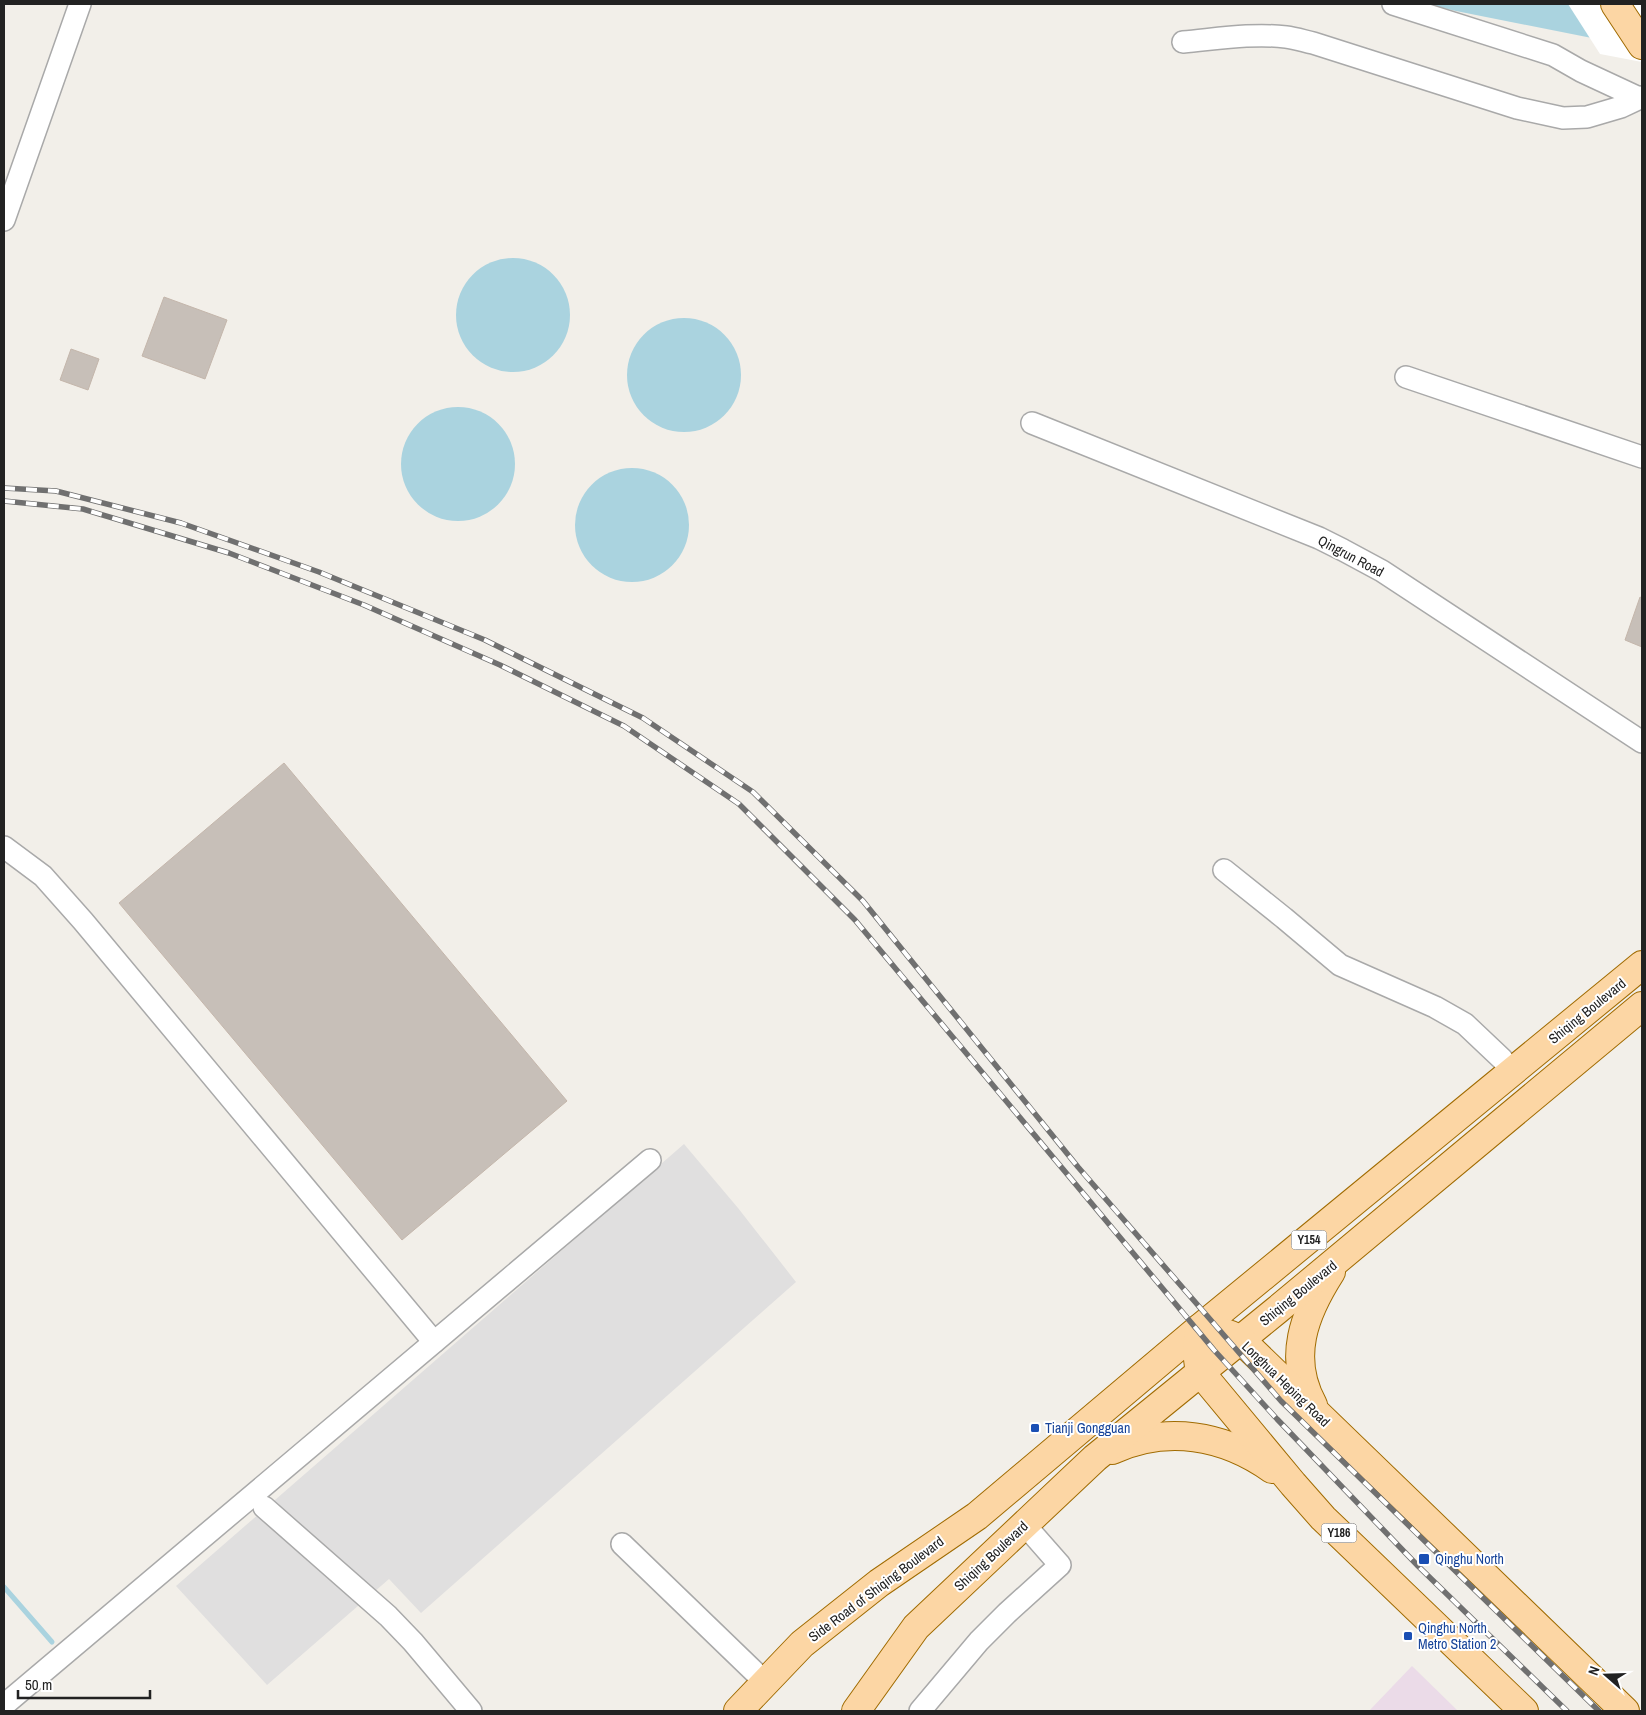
<svg xmlns="http://www.w3.org/2000/svg" width="1646" height="1715" font-family="'Archivo Narrow',sans-serif">
<style>
.residential{fill:#e0dfdf}
.industrial{fill:#ebdbe8}
.water{fill:#aad3df}
.pier{fill:#fff}
.lines{fill:none;stroke-linecap:round;stroke-linejoin:round}
.stream{stroke:#aad3df;stroke-width:5}
.building{fill:#c7bfb8;stroke:#c4b6ab}
.minor-casing{stroke:#a9a9a9;stroke-width:24}
.major-casing{stroke:#a06b00;stroke-width:30}
.minor{stroke:#fff;stroke-width:21}
.major{stroke:#fcd6a4;stroke-width:28}
.rail-casing{stroke:#707070;stroke-width:5.5}
.rail{stroke:#fff;stroke-width:4;stroke-dasharray:11;stroke-linecap:butt}
.transit-dot{fill:#1a4fb4;stroke:#fff;stroke-width:2}
.labels{text-anchor:middle;dominant-baseline:central;stroke-width:4;stroke-linejoin:round;paint-order:stroke}
.shield{fill:#fff;stroke:#646464;stroke-width:1}
.shield-label{font-size:12px;font-weight:bold;fill:#222}
.street-label{font-size:14px;fill:#222;stroke:#fff}
.transit-label{font-size:14px;fill:#164399;stroke:#fff;text-anchor:start}
</style>
<rect width="100%" height="100%" fill="#f2efe9"/>
<polygon class="residential" points="684,1144 738,1208 796,1282 421,1613 389,1579 267,1685 176,1586"/>
<polygon class="industrial" points="1412,1666 1458,1711 1369,1711"/>
<g class="water">
<polygon points="1426,4 1642,4 1642,48 1456,11"/>
<circle cx="513" cy="315" r="57"/>
<circle cx="684" cy="375" r="57"/>
<circle cx="458" cy="464" r="57"/>
<circle cx="632" cy="525" r="57"/>
</g>
<polygon class="pier" points="1568,4 1642,4 1642,62 1600,54"/>
<g class="lines">
<polyline class="stream" points="4,1587 52,1642"/>
</g>
<g class="building">
<polygon points="164,297 227,320 205,379 142,356"/>
<polygon points="71,349 99,359 88,390 60,380"/>
<polygon points="1640,597 1642,598 1642,647 1625,640"/>
<polygon points="284,763 567,1101 402,1240 119,903"/>
</g>
<g class="lines">
<g class="minor-casing">
<g id="minor">
<polyline points="1393,4 1553,55 1581,71 1639,98"/>
<path d="M1183,42C1217,39 1252,33 1286,37C1295,38 1304,41 1313,43L1517,108L1563,118L1587,117L1621,107L1642,97"/>
<polyline points="4,220 80,4"/>
<polyline points="1406,377 1642,457"/>
<polyline points="1032,423 1319,538 1343,550 1382,571 1642,742"/>
<polyline points="4,847 43,876 83,921 434,1342"/>
<polyline points="1224,870 1284,918 1340,965 1435,1007 1465,1024 1502,1059 1513,1072"/>
<polyline points="264,1507 388,1616 413,1642 471,1711"/>
<polyline points="622,1544 765,1682"/>
<polyline points="4,1705 650,1160"/>
<polyline points="920,1711 979,1641 1007,1613 1060,1565 1024,1524"/>
</g>
</g>
<g class="major-casing">
<g id="major">
<polyline points="1615,4 1642,45"/>
<path d="M1313,1405C1287,1358 1304,1314 1331,1272"/>
<path d="M1112,1450C1167,1425 1224,1435 1272,1469"/>
<polyline points="738,1711 802,1644 879,1583 977,1516 1200,1328 1642,965"/>
<polyline points="856,1711 916,1627 1095,1458 1277,1310 1642,1006"/>
<path d="M1524,1711L1323,1518L1293,1484L1200,1372C1197,1356 1196,1344 1200,1328C1215,1329 1227,1332 1241,1340L1625,1711"/>
</g>
</g>
<use href="#minor" class="minor"/>
<use href="#major" class="major"/>
<g class="rail-casing">
<g id="rail">
<polyline points="4,488 56,491 181,523 319,572 485,640 643,718 753,792 863,901 1078,1167 1281,1401 1599,1711"/>
<polyline points="4,501 83,509 229,553 364,605 500,665 624,726 739,804 855,920 1214,1350 1277,1419 1418,1566 1567,1711"/>
</g>
</g>
<use href="#rail" class="rail"/>
</g>
<g class="transit-dot">
<rect x="1030" y="1423" width="10" height="10" rx="2.5"/>
<rect x="1418" y="1553" width="12" height="12" rx="2.5"/>
<rect x="1403" y="1631" width="10" height="10" rx="2.5"/>
</g>
<g class="labels">
<g class="shield">
<rect x="1291.5" y="1230.5" width="35" height="19" rx="4"/>
<rect x="1321.5" y="1523.5" width="35" height="19" rx="4"/>
</g>
<g class="shield-label">
<text x="1309" y="1240">Y154</text>
<text x="1339" y="1533">Y186</text>
</g>
<g class="street-label">
<text transform="translate(1351 556) rotate(28)">Qingrun Road</text>
<text transform="translate(1587 1011) rotate(-39)">Shiqing Boulevard</text>
<text transform="translate(1298 1293) rotate(-39)">Shiqing Boulevard</text>
<text transform="translate(1286 1384) rotate(44)">Longhua Heping Road</text>
<text transform="translate(991 1556) rotate(-43)">Shiqing Boulevard</text>
<text transform="translate(876 1589) rotate(-37)">Side Road of Shiqing Boulevard</text>
</g>
<g class="transit-label">
<text x="1045" y="1428">Tianji Gongguan</text>
<text x="1435" y="1559">Qinghu North</text>
<text x="1418" y="1628">Qinghu North<tspan x="1418" dy="16">Metro Station 2</tspan></text>
</g>
</g>
<rect width="1646" height="1715" fill="none" stroke="#222222" stroke-width="10"/>
<g transform="translate(1606 1675) rotate(290)" stroke="#ffffff" stroke-width="4" paint-order="stroke">
<path d="M0-4L9 19L0 12L-9 19Z" fill="#222222"/>
<text y="-8" font-size="14" font-weight="bold" text-anchor="middle" fill="#222222">N</text>
</g>
<path d="M18 1690v8h132v-8" fill="none" stroke="#222222" stroke-width="2.5"/>
<text x="25" y="1690" font-size="15" fill="#222222" stroke="#ffffff" stroke-width="4" paint-order="stroke">50 m</text>
</svg>
